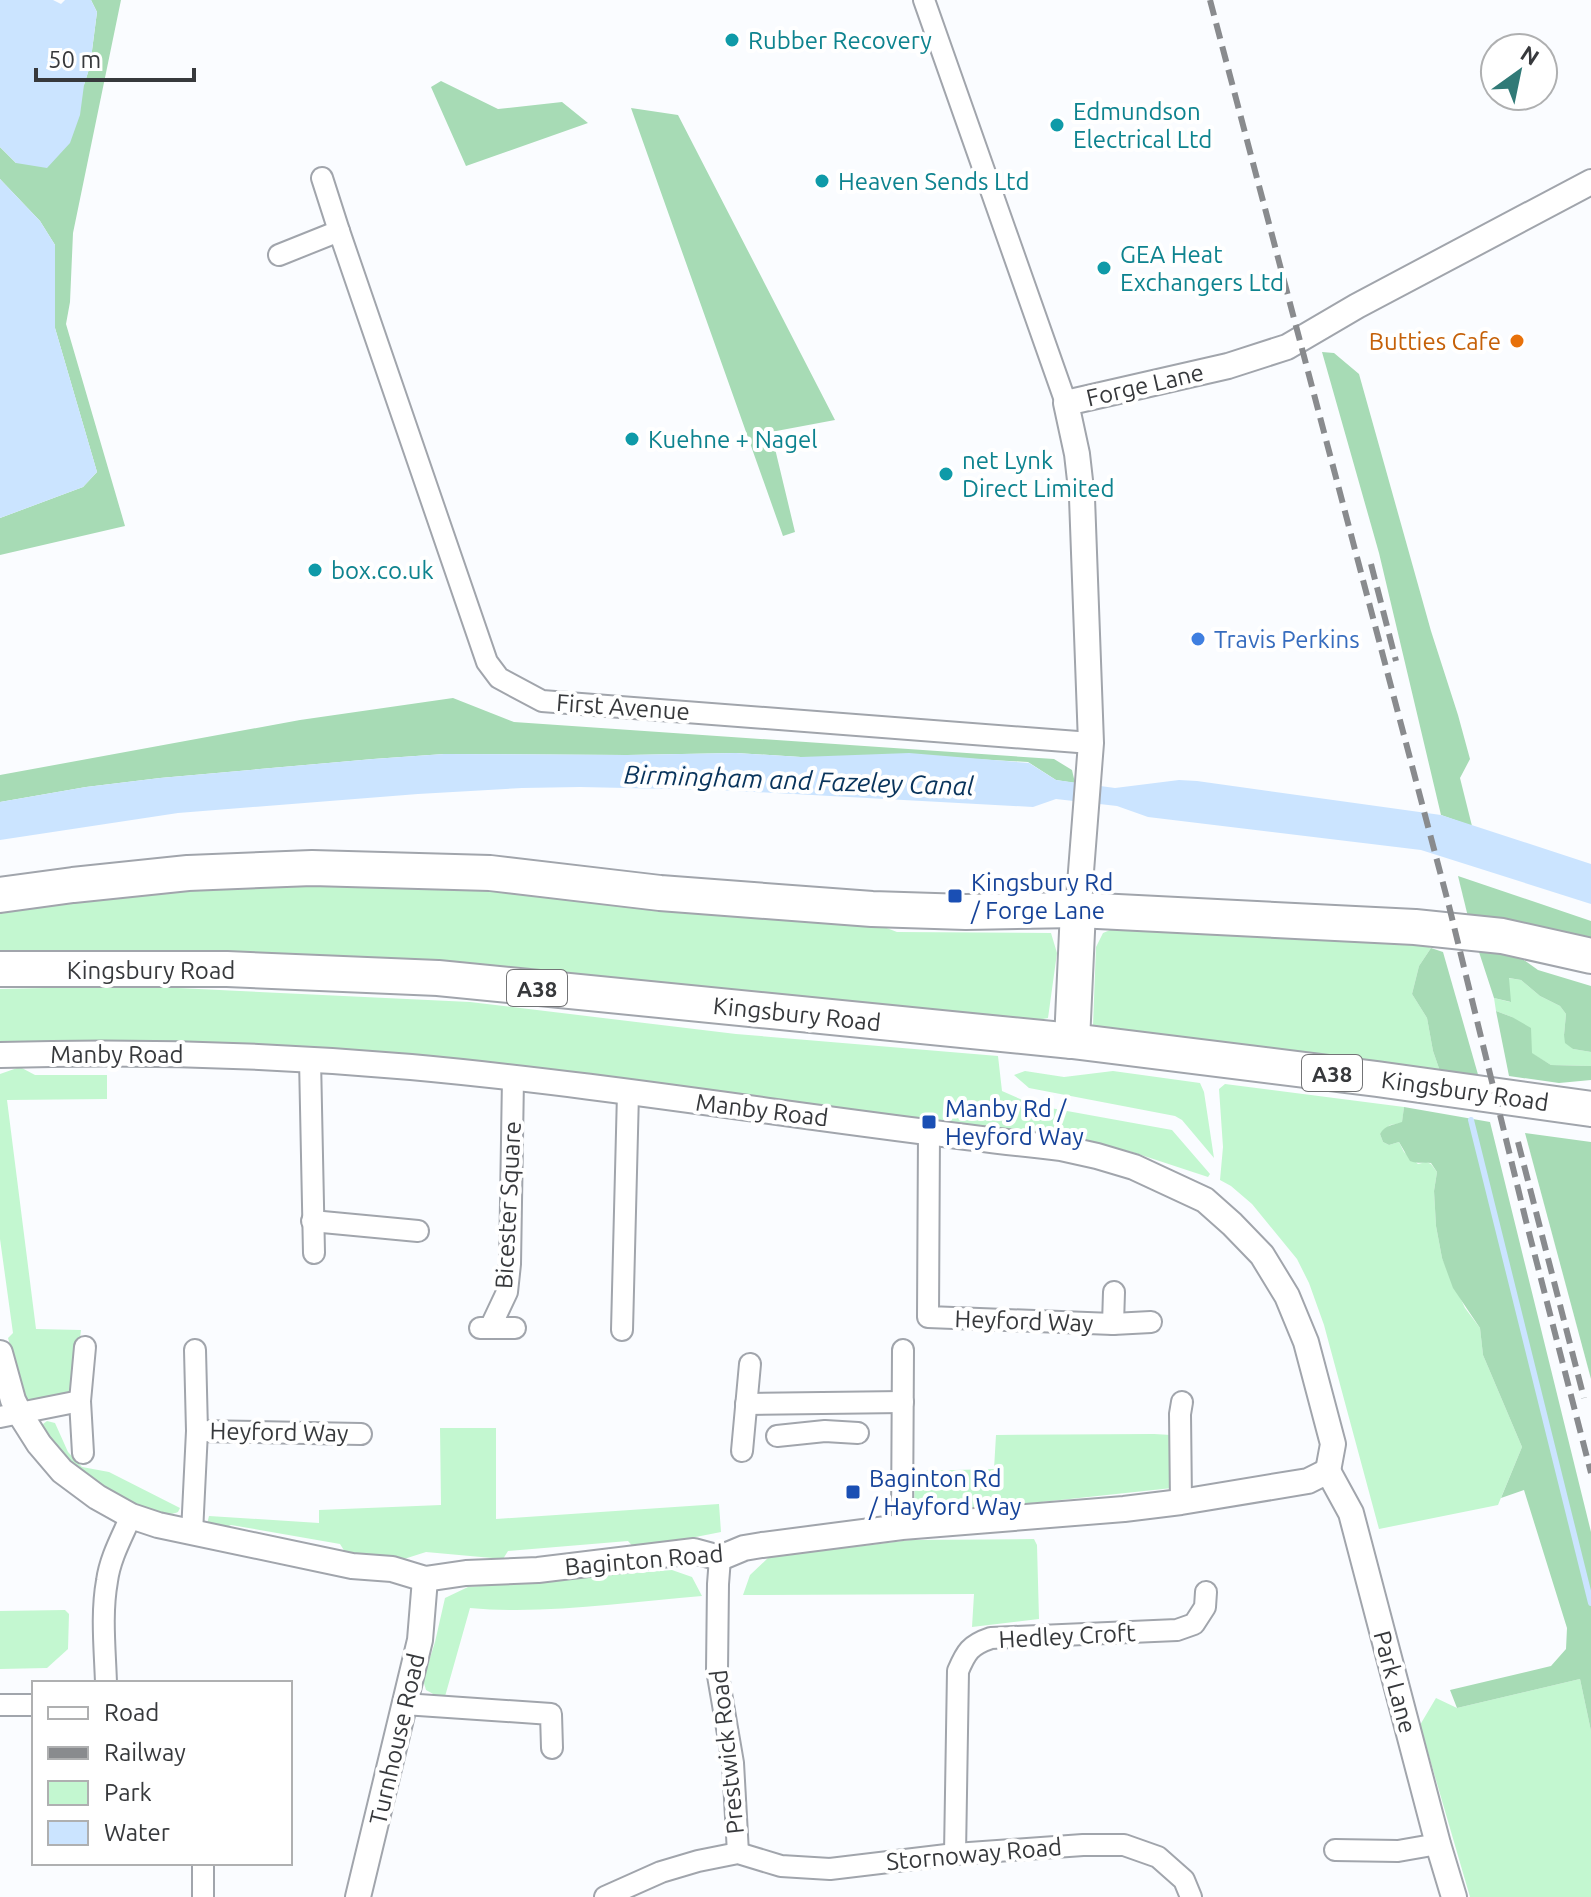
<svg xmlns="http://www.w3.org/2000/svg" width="1591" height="1897" font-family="Ubuntu,sans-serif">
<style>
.green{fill:#c3f7d0}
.forest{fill:#a7dbb5}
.water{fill:#cbe4ff}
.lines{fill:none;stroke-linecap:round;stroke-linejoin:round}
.stream{stroke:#cbe4ff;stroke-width:6}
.minor-casing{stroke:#a1a5ac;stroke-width:24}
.tertiary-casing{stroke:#a1a5ac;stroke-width:28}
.trunk-casing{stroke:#a1a5ac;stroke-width:38}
.minor{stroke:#fff;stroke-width:20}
.tertiary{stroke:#fff;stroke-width:24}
.trunk{stroke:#fff;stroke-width:34}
.rail{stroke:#898b8e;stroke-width:6;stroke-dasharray:16 8;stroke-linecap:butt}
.culture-dot{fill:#0f9aa8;stroke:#fff;stroke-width:3}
.food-dot{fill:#e8710a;stroke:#fff;stroke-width:3}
.shop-dot{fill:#3f7fe0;stroke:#fff;stroke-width:3}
.transit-dot{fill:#1a4fb4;stroke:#fff;stroke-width:3}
.labels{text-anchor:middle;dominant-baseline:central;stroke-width:8;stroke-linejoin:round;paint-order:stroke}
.shield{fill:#fff;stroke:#737476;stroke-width:2}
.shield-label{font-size:22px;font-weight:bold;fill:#37393c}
.culture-label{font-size:24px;fill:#0d838f;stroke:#fff;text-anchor:start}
.food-label{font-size:24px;fill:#c56008;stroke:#fff;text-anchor:end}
.street-label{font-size:24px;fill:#37393c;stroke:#fff}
.shop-label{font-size:24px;fill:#366cbe;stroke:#fff;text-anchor:start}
.transit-label{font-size:24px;fill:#164399;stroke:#fff;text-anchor:start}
.water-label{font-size:26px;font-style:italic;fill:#09345c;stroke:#fff}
</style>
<rect width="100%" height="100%" fill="#fafcff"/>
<g class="green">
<polygon points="345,884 515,889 866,920 897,932 1051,933 1057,953 1048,1018 1033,1021 0,963 0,910 134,891"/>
<polygon points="1115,928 1413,940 1431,948 1419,966 1412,994 1427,1018 1433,1051 1442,1077 1099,1033 1093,1026 1096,947 1103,933"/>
<polygon points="1508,978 1521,980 1540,996 1560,1006 1566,1014 1564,1035 1573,1049 1591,1052 1591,1066 1551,1065 1531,1053 1512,1017 1496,1011 1494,998 1510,1002"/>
<polygon points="136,986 470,1002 736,1034 998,1056 1002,1091 1034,1105 1172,1130 1210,1174 1208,1177 1129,1151 1115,1152 761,1101 0,1049 0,989"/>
<polygon points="20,1067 35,1075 107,1075 107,1099 7,1100 36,1329 81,1330 73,1398 36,1406 26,1400 8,1338 13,1333 0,1239 0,1074"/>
<polygon points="1025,1071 1064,1077 1113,1071 1200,1083 1204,1092 1214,1158 1182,1120 1175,1116 1029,1088 1014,1075"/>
<polygon points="1225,1084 1404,1107 1402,1123 1390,1125 1380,1134 1383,1142 1389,1145 1399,1142 1404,1152 1418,1164 1426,1162 1431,1164 1437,1172 1434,1191 1436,1226 1442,1258 1465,1308 1480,1328 1483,1355 1522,1447 1498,1505 1379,1529 1324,1325 1309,1283 1297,1259 1252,1204 1231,1186 1220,1180 1223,1147 1219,1089"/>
<path d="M47,1421L55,1423L68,1452L82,1467L109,1472L180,1508L178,1512C152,1526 46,1454 43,1424Z"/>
<polygon points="440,1428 496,1428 496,1519 719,1504 721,1532 635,1549 628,1541 508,1551 503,1559 426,1552 404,1559 345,1552 340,1544 231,1525 223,1529 207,1524 209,1516 319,1523 319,1510 441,1505"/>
<polygon points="1154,1434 1171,1435 1172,1488 922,1515 914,1509 915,1471 994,1469 996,1435"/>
<polygon points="1034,1539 1037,1545 1039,1619 972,1627 974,1594 743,1595 750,1575 769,1557 911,1540"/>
<path d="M672,1570L692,1577L702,1596C627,1602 544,1615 470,1608L444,1700L426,1690L423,1680L435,1642L445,1598L468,1587Z"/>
<polygon points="65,1610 69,1614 68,1649 47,1668 0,1669 0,1611"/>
<polygon points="1580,1679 1591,1731 1591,1897 1470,1897 1420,1725 1436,1698 1457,1708"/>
</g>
<g class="forest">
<polygon points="91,0 121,0 73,233 70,302 66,324 125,526 0,555 0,518 83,487 97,472 55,328 55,245 40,221 0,179 0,147 16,163 84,85 90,66 97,12"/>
<polygon points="441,81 498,109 562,102 588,123 466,166 431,87"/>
<polygon points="631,108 678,115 835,420 771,432 795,532 783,536"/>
<polygon points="1322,352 1334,353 1359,374 1431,631 1458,715 1470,759 1460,778 1472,826 1441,815 1379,553"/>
<polygon points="453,698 514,722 1054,759 1072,770 1075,783 1056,780 1028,762 957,758 801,757 736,753 627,755 444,754 373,759 160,778 86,787 0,802 0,775 300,720"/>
<polygon points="1458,876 1591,921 1591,944 1470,925"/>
<polygon points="1431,948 1443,952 1479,1078 1442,1077 1433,1051 1427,1018 1412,994 1419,966"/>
<polygon points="1478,949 1521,958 1538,970 1591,986 1591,1052 1573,1049 1565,1043 1564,1035 1566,1014 1560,1006 1540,996 1521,980 1509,978 1511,1002 1494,998"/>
<polygon points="1496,1011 1512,1017 1531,1028 1532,1053 1551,1065 1591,1066 1591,1080 1559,1083 1509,1076"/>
<path d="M1404,1107L1490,1122L1591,1532V1731L1580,1679L1457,1708L1450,1690L1551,1666L1566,1649L1567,1628L1524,1490L1501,1498L1522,1447L1483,1355L1480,1328L1453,1288L1442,1258L1436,1226L1434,1191L1437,1172L1431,1163C1424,1162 1418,1164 1410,1161L1399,1142L1389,1145L1383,1142L1380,1134C1385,1125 1393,1125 1402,1122Z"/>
<polygon points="1525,1133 1591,1142 1591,1379"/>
</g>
<g class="water">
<polygon points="0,0 53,0 61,4 65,0 91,0 97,12 90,66 84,85 80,115 70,143 47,168 16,163 0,147"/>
<polygon points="0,179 40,221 55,245 55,328 97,472 83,487 0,518"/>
<polygon points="736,753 801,757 909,753 1029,763 1056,780 1115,788 1179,780 1197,781 1441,815 1591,864 1591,904 1421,850 1148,817 1117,806 1056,799 1033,807 718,790 580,787 522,788 418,794 178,813 0,840 0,802 86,787 160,778 373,759 444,754 627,755"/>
</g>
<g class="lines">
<polyline class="stream" points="1471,1120 1591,1603"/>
<g class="minor-casing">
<g id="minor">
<polyline points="924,0 1066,403"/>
<polyline points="322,178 339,231 487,662 499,678 542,701 1091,743"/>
<polyline points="279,255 339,231"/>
<polyline points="310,1059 314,1253"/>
<polyline points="929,1132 928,1317 1113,1324 1151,1322"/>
<polyline points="312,1221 418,1231"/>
<polyline points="1113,1324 1114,1292"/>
<polyline points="480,1328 515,1328"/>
<polyline points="490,1328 507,1292 510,1264 513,1078"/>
<polyline points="622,1330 628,1093"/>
<polyline points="746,1404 903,1402"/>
<polyline points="0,1417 80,1401"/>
<polyline points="197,1431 361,1434"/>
<polyline points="777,1436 825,1431 858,1433"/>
<polyline points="742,1451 750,1364"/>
<polyline points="83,1453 80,1401 85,1347"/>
<polyline points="1181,1502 1180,1414 1182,1402"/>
<polyline points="902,1527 903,1350"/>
<polyline points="192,1533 197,1431 195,1350"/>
<polyline points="720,1558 718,1584 717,1670 733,1763 738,1853"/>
<path d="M106,1683C105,1650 101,1614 107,1581C110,1558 122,1537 131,1516"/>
<polyline points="404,1704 551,1714 552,1748"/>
<polyline points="0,1705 34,1705"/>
<polyline points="1335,1850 1398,1851 1438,1844"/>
<path d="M955,1854L958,1671C966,1652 970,1645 991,1638L1177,1630L1194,1624L1205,1607L1206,1592"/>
<polyline points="203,1863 203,1897"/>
<polyline points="605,1897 661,1872 698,1861 738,1853 781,1866 830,1869 955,1854 1083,1845 1124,1845 1158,1857 1184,1880 1191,1897"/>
</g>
</g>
<g class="tertiary-casing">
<g id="tertiary">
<polyline points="1078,910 1091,743 1082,498 1077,454 1066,403 1228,366 1287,347 1357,306 1591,182"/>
<path d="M0,1055C137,1051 275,1055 411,1067C629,1087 844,1125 1061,1148L1097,1156L1134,1167L1205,1200L1232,1224L1262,1255L1287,1296L1306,1342L1333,1444L1328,1471"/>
<polyline points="0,1353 13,1400 20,1414 39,1444 62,1471 97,1497 131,1516 158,1525 352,1566 392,1569 425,1579 466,1573 538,1570 694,1551 720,1558 744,1548 762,1545 902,1527 1124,1509 1181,1502 1308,1481 1328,1471"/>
<polyline points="1328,1471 1351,1513 1438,1844 1454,1897"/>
<polyline points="358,1897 420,1640 425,1579"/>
</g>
</g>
<g class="trunk-casing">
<g id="trunk">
<polyline points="0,895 73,885 188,873 312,868 490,873 660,893 872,909 966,912 1078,910 1415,927 1502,936 1591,956"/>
<polyline points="0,969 227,969 438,978 1072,1041 1377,1079 1591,1109"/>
<polyline points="1072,1041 1078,910"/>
</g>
</g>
<use href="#minor" class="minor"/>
<use href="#tertiary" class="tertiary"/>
<use href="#trunk" class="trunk"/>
<g class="rail">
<polyline points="1210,0 1449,906 1525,1217 1591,1473"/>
<polyline points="1371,564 1396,661"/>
<polyline points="1518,1142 1584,1398"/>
</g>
</g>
<g class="culture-dot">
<circle cx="732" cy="40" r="8"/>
<circle cx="1057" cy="125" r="8"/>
<circle cx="822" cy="181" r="8"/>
<circle cx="1104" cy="268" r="8"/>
<circle cx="632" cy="439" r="8"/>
<circle cx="946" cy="474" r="8"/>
<circle cx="315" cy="570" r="8"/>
</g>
<circle class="food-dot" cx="1517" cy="341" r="8"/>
<circle class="shop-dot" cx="1198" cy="639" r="8"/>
<g class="transit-dot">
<rect x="947" y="888" width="16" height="16" rx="4"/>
<rect x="921" y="1114" width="16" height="16" rx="4"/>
<rect x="845" y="1484" width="16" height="16" rx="4"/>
</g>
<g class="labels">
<g class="shield">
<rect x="507" y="970" width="60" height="36" rx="6"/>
<rect x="1302" y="1055" width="60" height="36" rx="6"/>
</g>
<g class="shield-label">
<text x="537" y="988">A38</text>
<text x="1332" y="1073">A38</text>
</g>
<g class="culture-label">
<text x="748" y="40">Rubber Recovery</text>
<text x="1073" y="111">Edmundson<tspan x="1073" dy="28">Electrical Ltd</tspan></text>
<text x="838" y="181">Heaven Sends Ltd</text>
<text x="1120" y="254">GEA Heat<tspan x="1120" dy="28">Exchangers Ltd</tspan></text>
<text x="648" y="439">Kuehne + Nagel</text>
<text x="962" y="460">net Lynk<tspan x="962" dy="28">Direct Limited</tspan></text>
<text x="331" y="570">box.co.uk</text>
</g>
<g class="food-label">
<text x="1501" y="341">Butties Cafe</text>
</g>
<g class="street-label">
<text transform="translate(1145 385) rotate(-13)">Forge Lane</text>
<text transform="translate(623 707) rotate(4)">First Avenue</text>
<text x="151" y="970">Kingsbury Road</text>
<text transform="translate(797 1014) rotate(6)">Kingsbury Road</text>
<text x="117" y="1054">Manby Road</text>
<text transform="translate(1465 1091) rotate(8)">Kingsbury Road</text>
<text transform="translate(762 1110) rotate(7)">Manby Road</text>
<text transform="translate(508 1205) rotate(-87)">Bicester Square</text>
<text transform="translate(1024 1321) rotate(2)">Heyford Way</text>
<text transform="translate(279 1432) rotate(1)">Heyford Way</text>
<text transform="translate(644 1560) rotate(-5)">Baginton Road</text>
<text transform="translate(1067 1636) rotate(-3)">Hedley Croft</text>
<text transform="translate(1395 1682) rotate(75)">Park Lane</text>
<text transform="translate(397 1739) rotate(-77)">Turnhouse Road</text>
<text transform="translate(727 1752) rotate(-96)">Prestwick Road</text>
<text transform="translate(974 1854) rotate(-5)">Stornoway Road</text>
</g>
<g class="shop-label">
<text x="1214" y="639">Travis Perkins</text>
</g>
<g class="transit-label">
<text x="971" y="882">Kingsbury Rd<tspan x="971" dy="28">/ Forge Lane</tspan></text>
<text x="945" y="1108">Manby Rd /<tspan x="945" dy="28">Heyford Way</tspan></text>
<text x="869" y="1478">Baginton Rd<tspan x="869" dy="28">/ Hayford Way</tspan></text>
</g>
<g class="water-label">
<text transform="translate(799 780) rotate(2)">Birmingham and Fazeley Canal</text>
</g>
</g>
<rect x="32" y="1681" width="260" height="184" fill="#ffffff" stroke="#afb0b1" stroke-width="2"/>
<rect x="48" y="1707" width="40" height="12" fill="#ffffff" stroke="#afb0b1" stroke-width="2"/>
<text x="104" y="1721" font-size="24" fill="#37393c">Road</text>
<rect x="48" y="1747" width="40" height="12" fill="#898b8e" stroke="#afb0b1" stroke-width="2"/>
<text x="104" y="1761" font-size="24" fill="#37393c">Railway</text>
<rect x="48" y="1781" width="40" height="24" fill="#c3f7d0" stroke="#afb0b1" stroke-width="2"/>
<text x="104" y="1801" font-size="24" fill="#37393c">Park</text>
<rect x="48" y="1821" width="40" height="24" fill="#cbe4ff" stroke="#afb0b1" stroke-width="2"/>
<text x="104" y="1841" font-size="24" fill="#37393c">Water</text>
<g transform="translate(1519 72) rotate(33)"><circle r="38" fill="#ffffff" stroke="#afb0b1" stroke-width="2"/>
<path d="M0-6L14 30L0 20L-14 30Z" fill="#317a77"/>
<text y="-12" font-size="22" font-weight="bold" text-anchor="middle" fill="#37393c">N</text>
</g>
<path d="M36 68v12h158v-12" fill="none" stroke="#37393c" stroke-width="4"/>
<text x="48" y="68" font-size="24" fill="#37393c" stroke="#ffffff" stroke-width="6" paint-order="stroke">50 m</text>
</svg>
